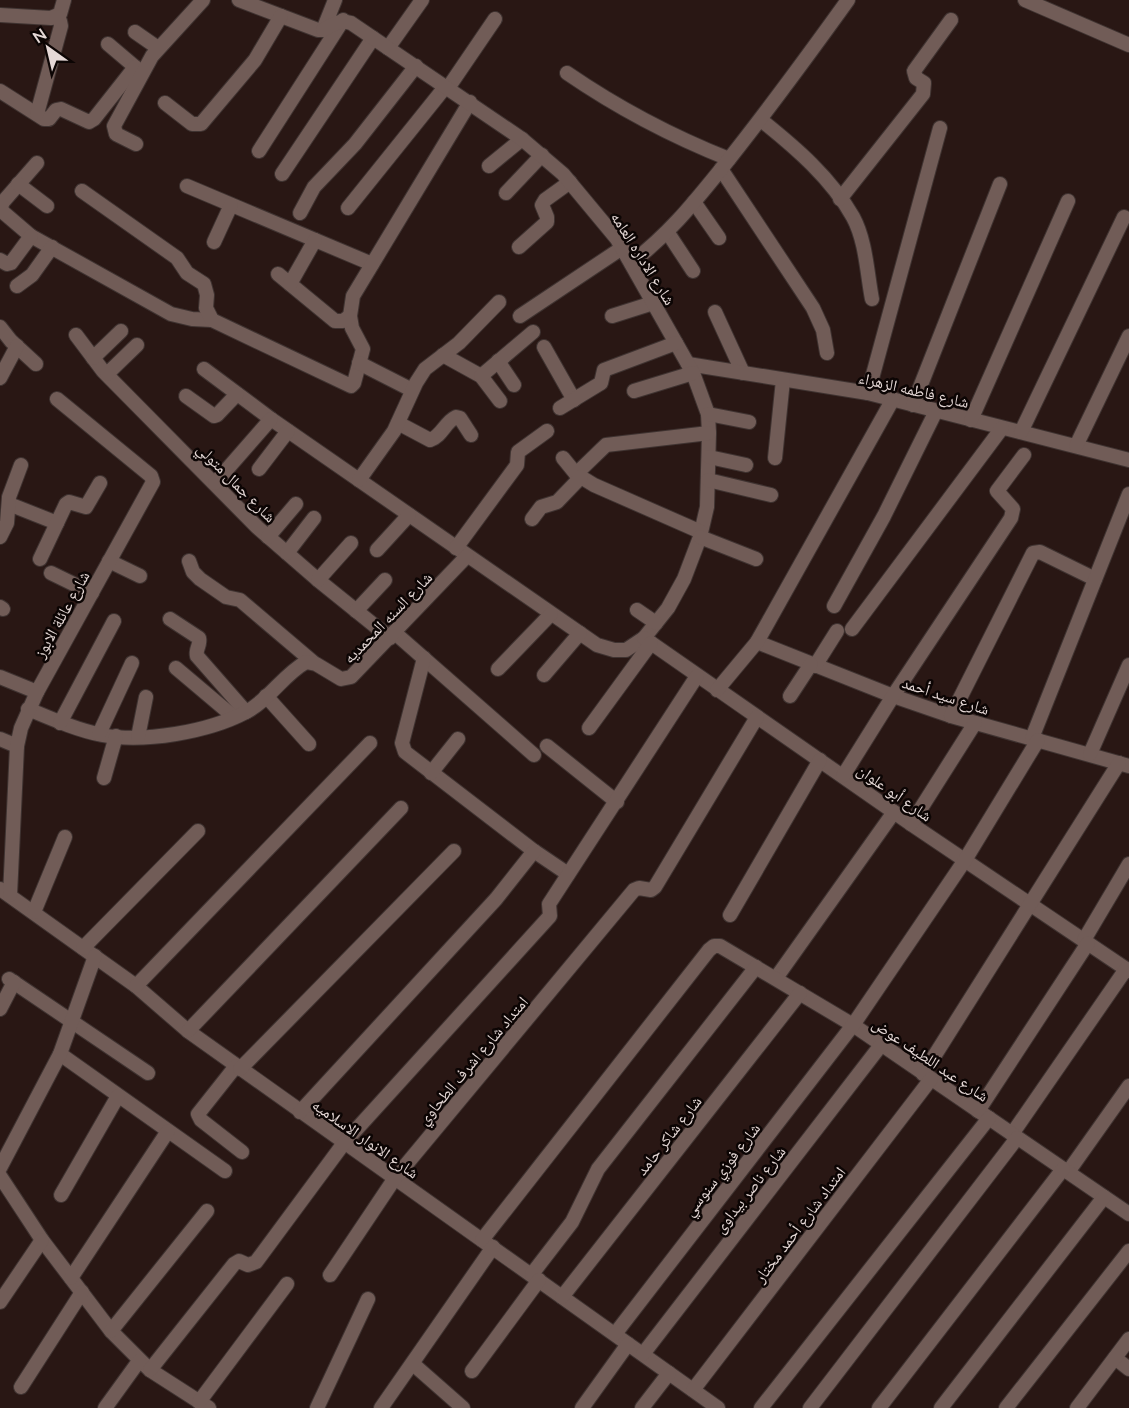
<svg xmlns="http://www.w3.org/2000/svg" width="1129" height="1408" font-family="Lato,'Noto Naskh Arabic',sans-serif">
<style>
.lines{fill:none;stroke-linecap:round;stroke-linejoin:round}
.minor-casing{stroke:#3f3331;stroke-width:16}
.minor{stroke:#715c57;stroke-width:14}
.labels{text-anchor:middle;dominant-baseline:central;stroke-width:5;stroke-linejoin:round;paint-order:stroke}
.street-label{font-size:16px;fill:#e5d8d6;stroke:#0c0504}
</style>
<rect width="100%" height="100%" fill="#291714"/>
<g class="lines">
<g class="minor-casing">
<g id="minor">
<polyline points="239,0 318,30 323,30"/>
<polyline points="1025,0 1129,45"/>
<polyline points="0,15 51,18 60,14 64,0"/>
<polyline points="323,30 335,0"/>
<polyline points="135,32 158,48"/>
<polyline points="108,44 141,72"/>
<polyline points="388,48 422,0"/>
<path d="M567,73C618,108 671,136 729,159"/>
<polyline points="448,88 495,19"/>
<polyline points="0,91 44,119 49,119 56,110 61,109 89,122 94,119 135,67"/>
<polyline points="165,103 192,124 201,124 255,60 281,16"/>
<polyline points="37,114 61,26 60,21 56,17"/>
<path d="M761,120C796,148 831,178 853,217C866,241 867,273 872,299"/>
<polyline points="136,144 116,134 114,126 152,56 203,0"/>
<polyline points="259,151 343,20"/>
<polyline points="37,163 3,202 1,207 3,212 31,236 171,314 192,319 212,320"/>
<polyline points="489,166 522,139"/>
<polyline points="721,169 813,308 823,330 827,353"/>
<polyline points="282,174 373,38"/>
<polyline points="18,184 47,206"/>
<polyline points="187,186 372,264"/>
<polyline points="82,191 177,258 187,273 204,284 207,295 206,308 212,320 351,386 354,383 363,349 352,328 350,316 353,296 470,102"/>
<polyline points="506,193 542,155"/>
<polyline points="840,199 923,94 924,83 916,78 914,71 951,20"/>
<polyline points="694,202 719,238"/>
<polyline points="348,208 446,86"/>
<polyline points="300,213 314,187 355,144 416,66"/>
<polyline points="668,233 693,271"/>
<polyline points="214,242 231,205"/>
<polyline points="519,247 547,222 547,217 542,205 545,200 570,182"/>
<polyline points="0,260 7,264 11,263 31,236"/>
<path d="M631,263C669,234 692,205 722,168C766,113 807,57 848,0"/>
<polyline points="278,274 335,321 343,321 350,316"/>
<polyline points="290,284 315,240"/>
<polyline points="17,286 32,275 52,247"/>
<polyline points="715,312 743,373"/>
<polyline points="520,316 622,248"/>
<polyline points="612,316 653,303"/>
<polyline points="0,327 11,341 36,364"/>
<polyline points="76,335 103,371 257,527 318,580 390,638"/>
<polyline points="544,347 574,400"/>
<polyline points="443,355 481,376 500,401"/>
<polyline points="93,358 121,331"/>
<polyline points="498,361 514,385"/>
<polyline points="359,363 412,390"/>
<polyline points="688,364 868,393 1129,460"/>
<path d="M204,369L271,419L597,645L614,650H626L644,638L668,608L684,579L700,537L707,507L709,433L708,414L693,373L617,239L563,174L522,139L351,23C339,19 333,25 323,30"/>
<polyline points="107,374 137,345"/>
<polyline points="481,376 533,332"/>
<polyline points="0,378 17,346"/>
<polyline points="634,391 693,373"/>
<polyline points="868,393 940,128"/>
<polyline points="186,396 214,416 217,415 237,394"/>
<polyline points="913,405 1000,184"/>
<polyline points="560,408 601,383 604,370 676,343"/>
<polyline points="708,414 749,422"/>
<polyline points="971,420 1068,201"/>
<path d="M398,423L430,440C442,436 445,422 456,417L460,418L471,435"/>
<polyline points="1021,432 1124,217"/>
<polyline points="1076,446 1129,336"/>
<polyline points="709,457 746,465"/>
<polyline points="563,458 576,474 594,485 701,532"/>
<polyline points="775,458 783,380"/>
<polyline points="259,469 288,431"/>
<polyline points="576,474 606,445 709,433"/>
<polyline points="359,480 394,431 416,383 425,369 459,343 499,302"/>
<polyline points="708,480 771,495"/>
<polyline points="215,483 271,419"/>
<polyline points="9,504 57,523"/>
<polyline points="532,519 541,507 557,502 581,477"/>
<polyline points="0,537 7,523 9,497 21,465"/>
<polyline points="268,537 296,504"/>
<polyline points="700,537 756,559"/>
<polyline points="456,548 517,465 518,452 547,431"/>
<polyline points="377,550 409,515"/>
<polyline points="287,553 314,518"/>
<polyline points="40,559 66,504 69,502 86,507 100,483"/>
<polyline points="109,561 140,576"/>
<polyline points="189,561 193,572 200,579 226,597 240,600 313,662"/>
<polyline points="51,573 92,593"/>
<polyline points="318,580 351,543"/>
<polyline points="834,606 884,516 936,411"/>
<polyline points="0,607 3,609"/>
<polyline points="637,610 656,623"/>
<polyline points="356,611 385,580"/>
<path d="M170,619L199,638C201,645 195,649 197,656L246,712"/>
<polyline points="852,629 1002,428"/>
<polyline points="395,633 534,755"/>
<polyline points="644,638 911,824 1129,971"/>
<polyline points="757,642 893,696 951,716 1129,766"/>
<polyline points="424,658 402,743 405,752 534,851 568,874"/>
<polyline points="815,666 837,631"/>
<polyline points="176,668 234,717"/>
<polyline points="498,669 551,614"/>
<polyline points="544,675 580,633"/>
<polyline points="0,677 37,692"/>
<polyline points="717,690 757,642 893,399"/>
<polyline points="266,696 309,744"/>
<polyline points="790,696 811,664"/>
<path d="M28,709C52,719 77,730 102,735C144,743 208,732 246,712C269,700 283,675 306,662L316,664L341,679L351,677L467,556"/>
<polyline points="951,716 1033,553 1040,552 1095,579"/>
<polyline points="60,723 114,621"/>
<polyline points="589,728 651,643"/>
<polyline points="99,734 132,663"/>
<polyline points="138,737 146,697"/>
<polyline points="1032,738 1129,494"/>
<polyline points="0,739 17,746"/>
<polyline points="547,746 617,802"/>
<polyline points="1090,754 1129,665"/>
<polyline points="431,773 458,739"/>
<polyline points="843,776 893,696 1011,518 1013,509 997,491 1024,455"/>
<polyline points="104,778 116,736"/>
<polyline points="911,824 975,723"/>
<polyline points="0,889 136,986 188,1031 718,1408"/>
<polyline points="10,895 17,746 21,728 37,692 153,482 151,476 57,399"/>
<polyline points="34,912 65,837"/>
<polyline points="730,915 820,760"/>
<polyline points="1084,940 1129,864"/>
<polyline points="83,948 198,831"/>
<polyline points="776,978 894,812"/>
<polyline points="9,979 148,1073"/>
<polyline points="136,986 370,743"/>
<polyline points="0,1009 14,982"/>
<polyline points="188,1031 401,808"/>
<polyline points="60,1054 225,1171"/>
<polyline points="236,1066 198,1114 201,1120 242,1152"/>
<polyline points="240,1069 454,851"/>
<polyline points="923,1074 1119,763"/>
<polyline points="978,1111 1088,943"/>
<polyline points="300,1112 496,899 534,851"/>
<polyline points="1012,1134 1126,969"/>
<polyline points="0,1168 60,1054 95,956"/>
<polyline points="1068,1172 1129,1086"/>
<polyline points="0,1176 42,1240 111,1331 150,1370 209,1408"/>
<polyline points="61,1195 118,1096"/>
<polyline points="482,1240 709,950 714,946 720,946 853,1025 1129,1214"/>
<polyline points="532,1274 572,1222 598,1169 756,967"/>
<polyline points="330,1275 395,1178 634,890 639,888 651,890 655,887 757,717"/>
<polyline points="71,1278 168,1131"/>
<polyline points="562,1297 800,993"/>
<polyline points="0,1302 42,1240"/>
<polyline points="111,1331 207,1211"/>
<polyline points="615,1334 853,1025 965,860 1038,740"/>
<polyline points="643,1354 881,1045"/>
<polyline points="1115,1358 1129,1369"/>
<polyline points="413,1364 463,1408"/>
<polyline points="150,1370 234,1264 239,1261 248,1265 256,1262 344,1143 550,916 549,904 697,676"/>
<polyline points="472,1371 539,1280"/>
<polyline points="21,1387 82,1292"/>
<polyline points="693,1390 931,1079"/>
<polyline points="199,1402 287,1284"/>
<polyline points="105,1408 139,1361"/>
<polyline points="317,1408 368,1299"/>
<polyline points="381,1408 493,1247"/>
<polyline points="582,1408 628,1344"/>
<polyline points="642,1408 669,1373"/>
<polyline points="761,1408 989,1118"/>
<polyline points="810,1408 1017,1138"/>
<polyline points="879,1408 1063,1169"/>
<polyline points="941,1408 1104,1197"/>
<polyline points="1006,1408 1129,1251"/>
<polyline points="1077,1408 1129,1339"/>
</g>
</g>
<use href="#minor" class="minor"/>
</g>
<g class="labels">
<g class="street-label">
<text transform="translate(644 258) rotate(58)">شارع الاداره العامه</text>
<text transform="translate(914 389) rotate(13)">شارع فاطمه الزهراء</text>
<text transform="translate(237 482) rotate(45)">شارع جمال متولي</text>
<text transform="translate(61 614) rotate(-61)">شارع عائلة الابوز</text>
<text transform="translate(387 617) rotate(-46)">شارع السنه المحمديه</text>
<text transform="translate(946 695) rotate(18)">شارع سيد أحمد</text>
<text transform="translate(895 792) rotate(35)">شارع أبو علوان</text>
<text transform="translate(931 1059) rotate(34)">شارع عبد اللطيف عوض</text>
<text transform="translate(472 1060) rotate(-50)">امتداد شارع اشرف الطحاوي</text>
<text transform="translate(668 1135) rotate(-52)">شارع شاكر حامد</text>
<text transform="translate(366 1138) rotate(35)">شارع الانوار الاسلاميه</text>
<text transform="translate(721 1169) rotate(-52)">شارع فوزي سنوسي</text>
<text transform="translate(749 1189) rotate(-52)">شارع ناصر بيداوى</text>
<text transform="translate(799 1224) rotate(-53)">امتداد شارع أحمد مختار</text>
</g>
</g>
<g transform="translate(48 48) rotate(326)" stroke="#0c0504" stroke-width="4.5" paint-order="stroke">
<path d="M0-4.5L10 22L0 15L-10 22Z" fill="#e5d8d6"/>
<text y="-9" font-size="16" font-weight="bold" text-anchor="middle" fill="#e5d8d6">N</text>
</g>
</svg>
